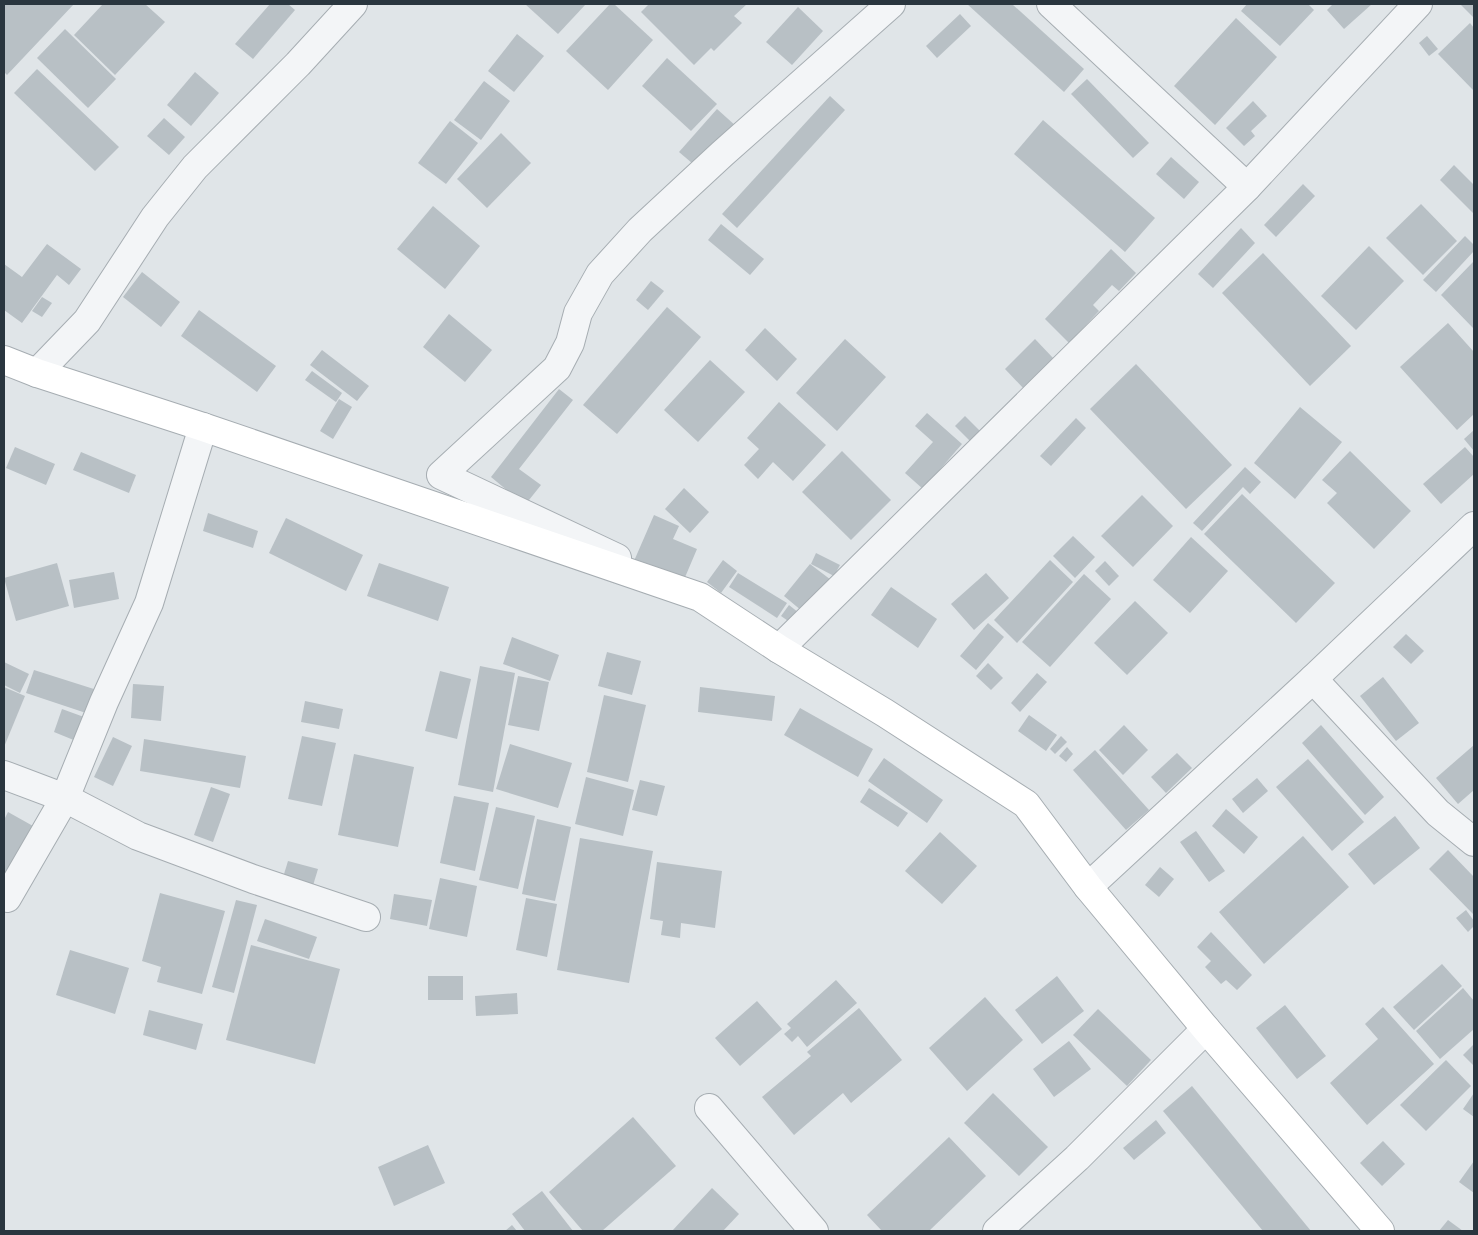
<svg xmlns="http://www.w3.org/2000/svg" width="1478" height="1235" font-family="'Work Sans',sans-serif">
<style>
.building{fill:#b8c0c5}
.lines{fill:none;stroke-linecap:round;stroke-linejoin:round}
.street-casing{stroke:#a6adb2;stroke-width:30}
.secondary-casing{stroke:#a6adb2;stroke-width:30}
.street{stroke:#f3f5f7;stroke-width:28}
.secondary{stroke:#fff;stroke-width:28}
</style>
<rect width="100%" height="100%" fill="#e0e5e8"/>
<g class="building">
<polygon points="4,4 74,4 7,75 4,72"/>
<polygon points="103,4 145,4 165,22 115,75 74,35"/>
<polygon points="270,4 288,4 295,10 253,59 235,44"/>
<polygon points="525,4 586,4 558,34"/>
<polygon points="610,4 614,4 653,40 608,90 566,51"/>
<polygon points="649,4 747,4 734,16 742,23 714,51 711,48 694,65 641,12"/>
<polygon points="967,4 1012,4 1084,69 1064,92"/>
<polygon points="1247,4 1308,4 1314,10 1280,46 1241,11"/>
<polygon points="1333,4 1372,4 1344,29 1327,10"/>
<polygon points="1460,4 1474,4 1474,18"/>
<polygon points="798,7 823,31 792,65 766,42"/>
<polygon points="960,14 971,26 937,58 926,46"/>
<polygon points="1236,18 1277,57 1215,125 1174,86"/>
<polygon points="1470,23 1474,28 1474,91 1438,54"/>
<polygon points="65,29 116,79 88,108 37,58"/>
<polygon points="517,34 544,56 514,92 488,71"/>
<polygon points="1427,36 1438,49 1429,56 1419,43"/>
<polygon points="667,58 717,104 691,131 642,86"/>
<polygon points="37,69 119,147 95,171 14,93"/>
<polygon points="195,72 219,93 191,126 167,105"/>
<polygon points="1087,79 1149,143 1133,158 1071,94"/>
<polygon points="484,81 510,101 481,140 454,120"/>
<polygon points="830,96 845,110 737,228 722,214"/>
<polygon points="1253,101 1267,116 1251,131 1255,136 1244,146 1226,128"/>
<polygon points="717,109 737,127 699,169 679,152"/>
<polygon points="164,118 185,137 169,155 147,136"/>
<polygon points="1043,120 1155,218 1125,252 1014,154"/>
<polygon points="450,121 478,143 446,184 418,163"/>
<polygon points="501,133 531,163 487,208 457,179"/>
<polygon points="1171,157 1199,182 1184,199 1156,174"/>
<polygon points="1454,165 1474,185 1474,214 1440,180"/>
<polygon points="1303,184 1315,196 1276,237 1264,225"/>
<polygon points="1421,204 1457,241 1423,275 1386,238"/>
<polygon points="433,206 480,246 445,289 397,249"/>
<polygon points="721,224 764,259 750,275 708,240"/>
<polygon points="1241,228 1255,243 1213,288 1198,274"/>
<polygon points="1465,236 1474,245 1474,251 1436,292 1423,280"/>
<polygon points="47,244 81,269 69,285 57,275 22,323 4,310 4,264 22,277"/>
<polygon points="1369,246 1404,281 1356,330 1321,296"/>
<polygon points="1111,249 1136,273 1119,291 1112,285 1093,305 1099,311 1069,343 1045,319"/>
<polygon points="1263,253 1351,346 1310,386 1222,293"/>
<polygon points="1474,261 1474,329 1441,295"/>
<polygon points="142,272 180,302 161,327 123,297"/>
<polygon points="651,281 664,291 648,310 636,300"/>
<polygon points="42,297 52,303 42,317 32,311"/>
<polygon points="667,307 701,337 617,434 583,405"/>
<polygon points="199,310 276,366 257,392 181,336"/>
<polygon points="449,314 492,350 465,382 423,347"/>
<polygon points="1448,323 1474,352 1474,414 1457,430 1400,367"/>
<polygon points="765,328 797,359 777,381 745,350"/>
<polygon points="845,339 886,377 837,431 796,393"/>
<polygon points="1035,339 1054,359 1024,389 1005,369"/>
<polygon points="322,350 369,386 357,401 310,365"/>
<polygon points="710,360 745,392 698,442 664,410"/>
<polygon points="1136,364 1232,465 1186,509 1090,409"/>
<polygon points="312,371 342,393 336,402 305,380"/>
<polygon points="559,389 573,400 519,469 541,485 525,505 491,477"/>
<polygon points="339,399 352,407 333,439 320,431"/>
<polygon points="779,402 826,445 793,481 773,462 758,479 744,465 759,449 747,438"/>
<polygon points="1300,407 1342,442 1295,499 1254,463"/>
<polygon points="927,413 962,444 923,489 905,473 933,442 915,426"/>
<polygon points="965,416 980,431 970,441 955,426"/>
<polygon points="1076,418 1086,428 1051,466 1040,456"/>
<polygon points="1474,430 1474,451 1464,439"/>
<polygon points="15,447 55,464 46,485 6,468"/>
<polygon points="1465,447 1474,457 1474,474 1441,504 1423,484"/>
<polygon points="842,451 891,500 851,540 802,492"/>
<polygon points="1350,451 1411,511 1374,549 1327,503 1337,493 1322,480"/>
<polygon points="81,452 136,475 129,493 73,470"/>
<polygon points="1245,467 1261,482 1250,494 1243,487 1202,531 1193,523"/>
<polygon points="684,488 709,512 690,533 665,509"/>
<polygon points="1242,494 1335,583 1296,623 1204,534"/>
<polygon points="1142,495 1173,526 1133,567 1101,536"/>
<polygon points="208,513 258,531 253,548 203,531"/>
<polygon points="654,515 679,526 673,539 697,549 683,582 634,561"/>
<polygon points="286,518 363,555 346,591 269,553"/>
<polygon points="1073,536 1095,557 1075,578 1053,556"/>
<polygon points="1191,537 1228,571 1190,613 1153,580"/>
<polygon points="816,553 840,565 834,576 811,564"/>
<polygon points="723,560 737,571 721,593 707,582"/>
<polygon points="1050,560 1073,582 1017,643 994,620"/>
<polygon points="1105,561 1119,576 1109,586 1095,571"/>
<polygon points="57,563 69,606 16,621 4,578"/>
<polygon points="379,563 449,587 438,621 367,596"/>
<polygon points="810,564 835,583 827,593 820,588 802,611 784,596"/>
<polygon points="114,572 119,599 74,608 69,580"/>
<polygon points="738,573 787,603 777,618 729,587"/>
<polygon points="986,573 1009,598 974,630 951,604"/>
<polygon points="1084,574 1111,599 1050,667 1022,642"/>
<polygon points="891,587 937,619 918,648 871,615"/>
<polygon points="1135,601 1168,633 1127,675 1094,643"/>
<polygon points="789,605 799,613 791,623 781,616"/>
<polygon points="988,623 1004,637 976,670 960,656"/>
<polygon points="1406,634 1424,651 1411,664 1393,647"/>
<polygon points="512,637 559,655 550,681 503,664"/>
<polygon points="607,652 641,661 632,695 598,686"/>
<polygon points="4,662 29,674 20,693 4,685"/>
<polygon points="988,663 1003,678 991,690 976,676"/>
<polygon points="480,666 515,673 493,792 458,785"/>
<polygon points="34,670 97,690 89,714 26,693"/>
<polygon points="440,671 471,679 457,739 425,731"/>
<polygon points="1037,673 1047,682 1020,712 1011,703"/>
<polygon points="518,676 549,682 539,731 508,725"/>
<polygon points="1383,677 1419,723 1396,741 1360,696"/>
<polygon points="133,684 164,686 161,721 131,718"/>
<polygon points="4,687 25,696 4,747"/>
<polygon points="700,687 775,696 772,721 698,712"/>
<polygon points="604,695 646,705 628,782 587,772"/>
<polygon points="305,701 343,709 339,729 301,722"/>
<polygon points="800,708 873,749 858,777 784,735"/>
<polygon points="62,709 84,717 76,741 54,732"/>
<polygon points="1029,715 1057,735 1046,751 1018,731"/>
<polygon points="1124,725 1148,750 1123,775 1099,750"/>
<polygon points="1321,725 1384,797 1365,815 1302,743"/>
<polygon points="302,736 336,743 322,806 288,799"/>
<polygon points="1061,736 1067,742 1055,754 1050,749"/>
<polygon points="113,737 132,746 113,786 94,777"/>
<polygon points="144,739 246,756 240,788 140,771"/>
<polygon points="510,744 572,763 558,808 496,789"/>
<polygon points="1474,745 1474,790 1458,804 1436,778"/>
<polygon points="1067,747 1073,754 1066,762 1059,756"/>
<polygon points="1095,750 1149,810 1126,830 1073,770"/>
<polygon points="1177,753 1192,768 1166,793 1151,777"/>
<polygon points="354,754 414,767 398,847 338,835"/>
<polygon points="884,758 943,800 927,823 868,781"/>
<polygon points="1308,759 1364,822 1332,851 1276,787"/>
<polygon points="586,777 634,790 623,836 575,824"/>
<polygon points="1257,778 1268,791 1243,813 1232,799"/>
<polygon points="640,780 665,786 657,816 632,810"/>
<polygon points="211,787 230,794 213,842 194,835"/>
<polygon points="869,788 908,813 898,827 860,802"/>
<polygon points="454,796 489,803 475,871 440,863"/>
<polygon points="496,807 535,816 518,889 479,880"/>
<polygon points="1226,809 1258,837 1244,854 1212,826"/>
<polygon points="8,812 33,826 4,878 4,820"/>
<polygon points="1395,816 1420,848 1374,885 1348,854"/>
<polygon points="537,819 571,827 555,901 522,894"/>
<polygon points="1196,831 1225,871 1209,882 1180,842"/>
<polygon points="940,832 977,866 942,904 905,871"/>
<polygon points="1303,836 1349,887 1264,964 1219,912"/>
<polygon points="580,838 653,851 629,983 557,970"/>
<polygon points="1448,850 1474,877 1474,915 1429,869"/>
<polygon points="288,861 318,869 311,892 281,884"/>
<polygon points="657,862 722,871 715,928 681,923 680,938 661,935 663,921 650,919"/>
<polygon points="1160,867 1174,879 1159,897 1145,885"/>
<polygon points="440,878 477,886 467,937 429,929"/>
<polygon points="160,893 225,911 202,994 157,982 161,967 142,961"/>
<polygon points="394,894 432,900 427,926 390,919"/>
<polygon points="526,898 557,904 547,957 516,950"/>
<polygon points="236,900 257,905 234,993 212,987"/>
<polygon points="1466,910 1474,921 1474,926 1468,932 1456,918"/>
<polygon points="265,919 317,937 309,959 257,941"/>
<polygon points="1211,932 1252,975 1237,990 1226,980 1221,984 1205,967 1211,961 1197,947"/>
<polygon points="251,945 340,969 315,1064 226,1040"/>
<polygon points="70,950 129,968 115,1014 56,995"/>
<polygon points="1442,964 1462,986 1414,1030 1393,1007"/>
<rect x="428" y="976" width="35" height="24"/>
<polygon points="1057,976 1084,1011 1042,1044 1015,1010"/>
<polygon points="836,980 857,1003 807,1047 798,1036 792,1042 784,1034 791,1028 787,1024"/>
<polygon points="1463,988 1474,1001 1474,1029 1440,1059 1416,1031"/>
<polygon points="517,993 518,1014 476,1016 475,996"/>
<polygon points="985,997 1023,1040 967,1091 929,1048"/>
<polygon points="757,1001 782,1029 740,1066 715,1038"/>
<polygon points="1285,1005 1326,1056 1297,1079 1256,1028"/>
<polygon points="1383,1007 1434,1064 1367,1125 1330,1083 1378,1039 1365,1024"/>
<polygon points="859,1008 902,1060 851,1103 843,1093 794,1135 762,1097 811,1056 807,1052"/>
<polygon points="1098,1009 1151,1060 1127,1086 1073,1035"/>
<polygon points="149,1010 203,1024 196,1050 143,1035"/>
<polygon points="1069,1041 1091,1069 1054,1097 1033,1069"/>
<polygon points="1474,1044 1474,1066 1463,1055"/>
<polygon points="1446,1060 1471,1086 1426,1131 1400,1105"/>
<polygon points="1192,1086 1311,1231 1263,1231 1163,1111"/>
<polygon points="993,1093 1048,1147 1019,1176 964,1123"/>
<polygon points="1474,1093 1474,1117 1463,1109"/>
<polygon points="633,1117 676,1166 602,1231 583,1231 549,1192"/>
<polygon points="1156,1120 1166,1133 1134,1160 1123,1148"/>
<polygon points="949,1137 986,1176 929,1231 882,1231 867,1215"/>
<polygon points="1383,1141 1405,1164 1382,1186 1360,1163"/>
<polygon points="428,1145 445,1183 394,1206 378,1167"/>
<polygon points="1474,1161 1474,1193 1459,1182"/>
<polygon points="712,1188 739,1214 723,1231 672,1231"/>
<polygon points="542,1191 573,1231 525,1231 512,1214"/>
<polygon points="1448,1220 1463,1231 1439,1231"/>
<polygon points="512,1225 517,1231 505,1231"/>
</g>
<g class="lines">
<g class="street-casing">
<g id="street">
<polyline points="1051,4 1247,187"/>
<polyline points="37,373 87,321 155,217 195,167 298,64 353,4"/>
<polyline points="617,558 441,475 557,368 570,343 578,313 600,274 640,230 722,154 891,4"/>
<polyline points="779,649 1247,187 1418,4"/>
<polyline points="1313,679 1438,813 1474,842"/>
<polyline points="4,775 65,798 138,836 253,879 366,917"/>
<polyline points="1088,887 1313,679 1474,526"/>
<polyline points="7,898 65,798 104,702 149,603 203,427"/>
<polyline points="709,1108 814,1231"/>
<polyline points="997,1231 1077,1158 1206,1029"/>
</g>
</g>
<g class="secondary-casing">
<polyline id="secondary" points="4,360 37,373 203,427 700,597 779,649 885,713 1026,804 1088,887 1206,1029 1380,1231"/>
</g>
<use href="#street" class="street"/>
<use href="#secondary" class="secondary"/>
</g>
<rect width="1478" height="1235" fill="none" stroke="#2a363f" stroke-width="10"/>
</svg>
